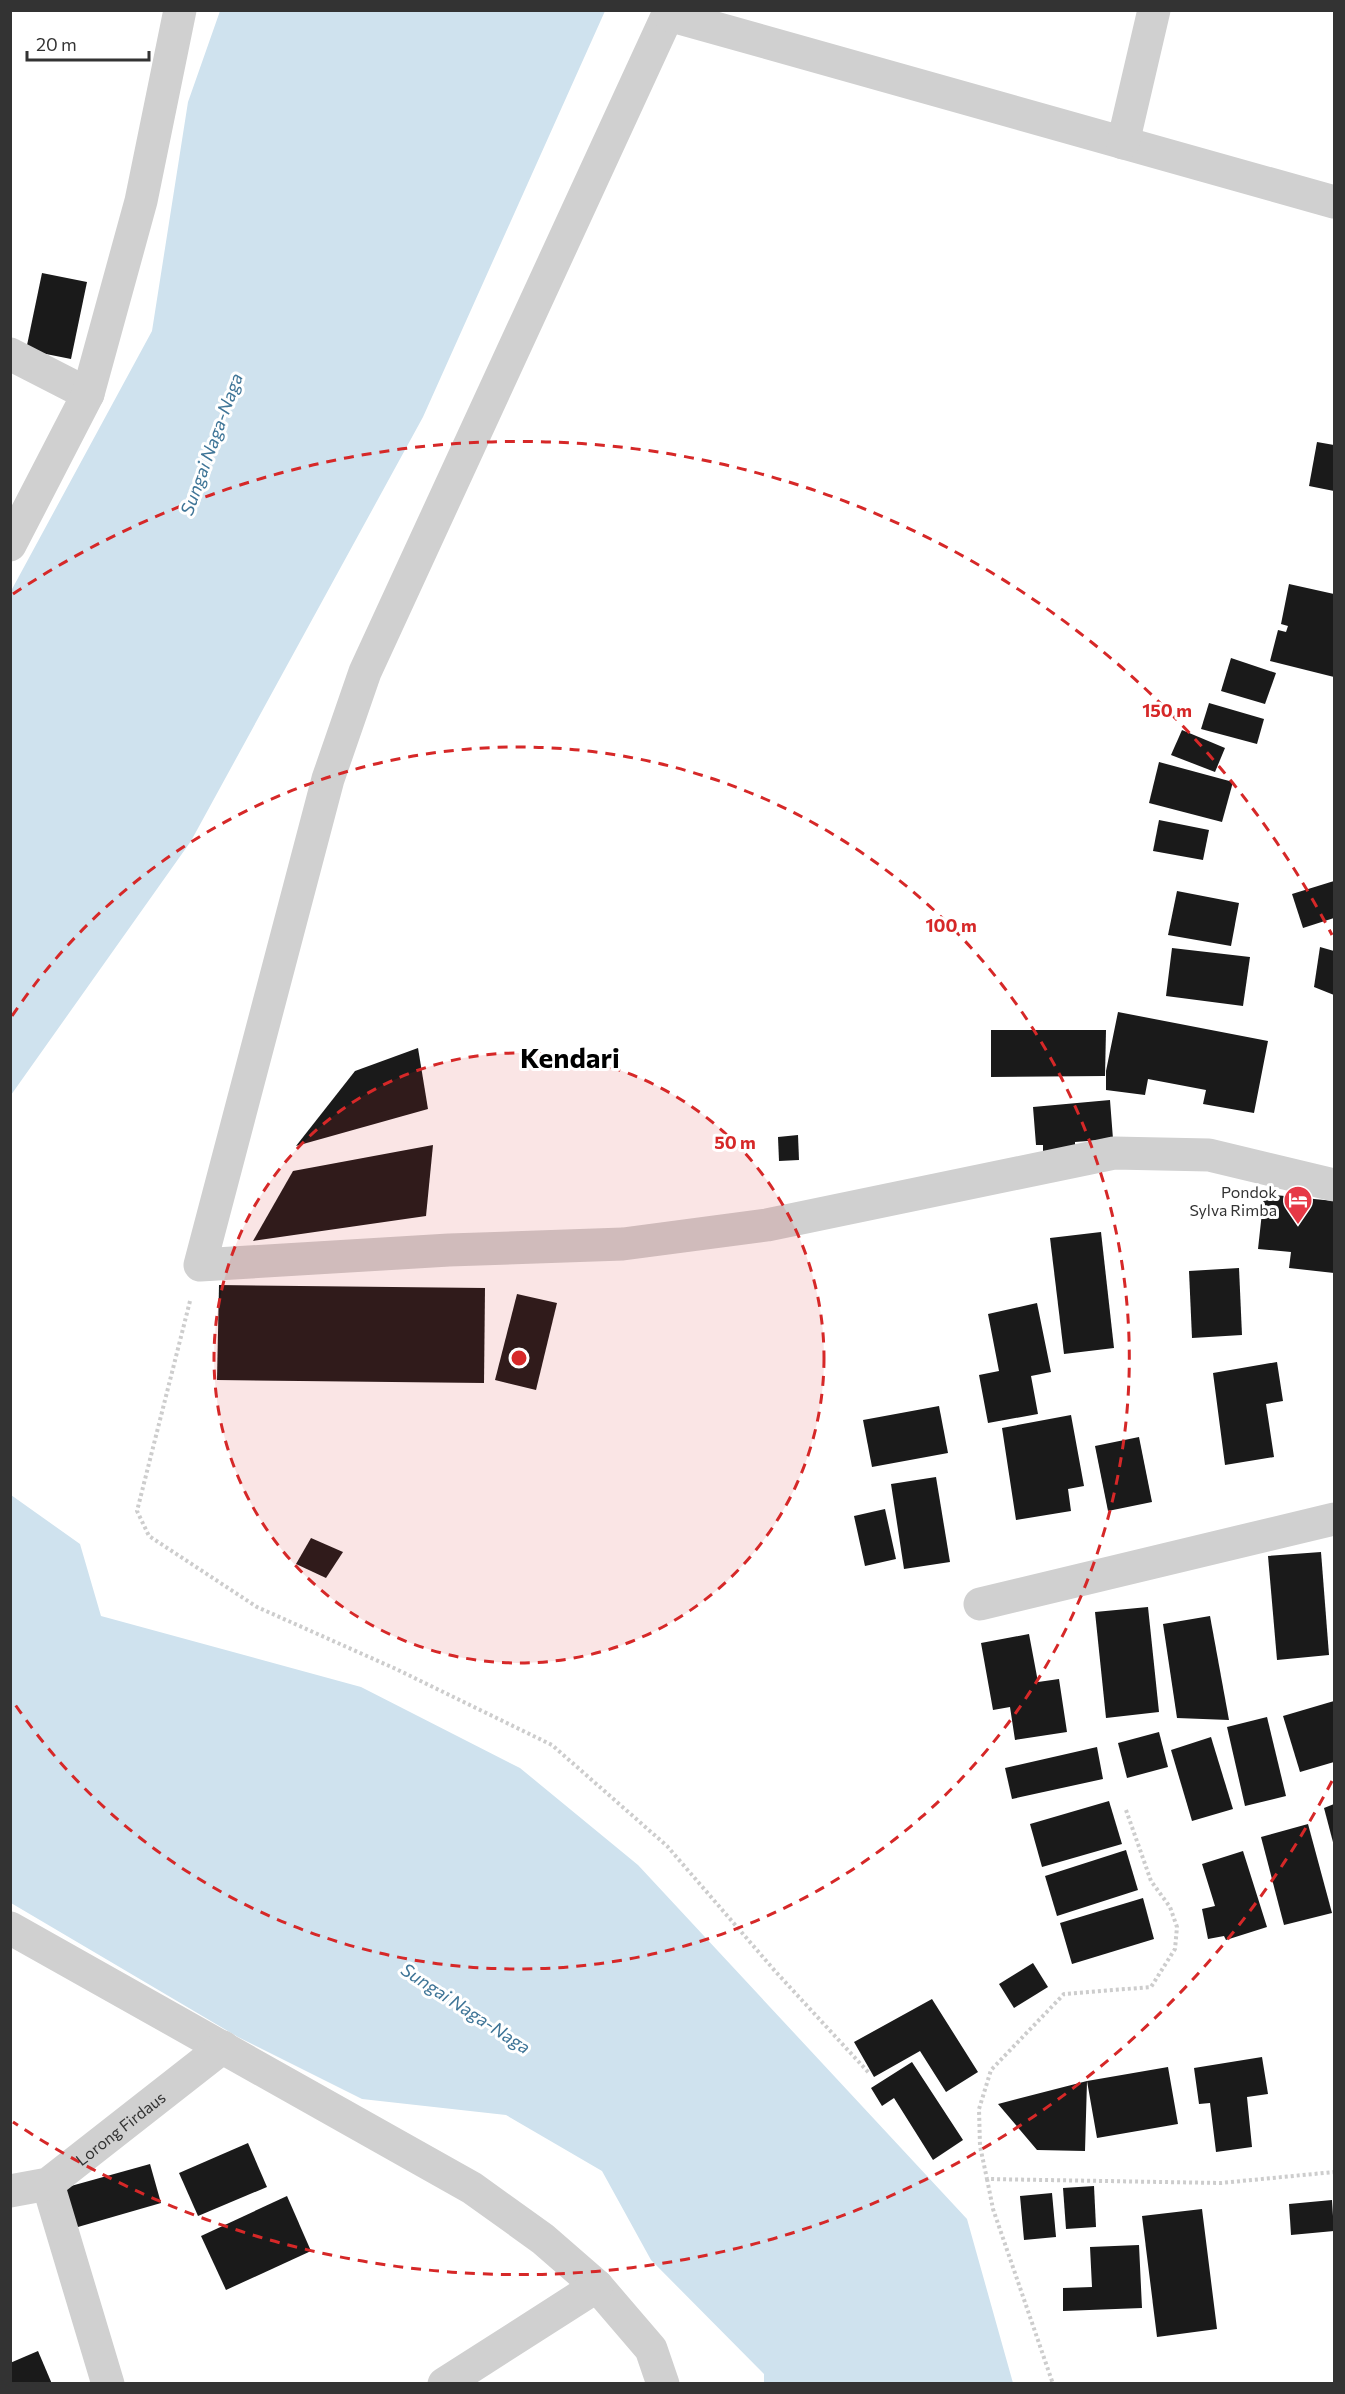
<svg xmlns="http://www.w3.org/2000/svg" width="1345" height="2394" font-family="Commissioner,sans-serif">
<style>
.water{fill:#cfe2ee}
.building{fill:#1a1a1a}
.lines{fill:none;stroke-linecap:round;stroke-linejoin:round}
.path{stroke:#cdcdcd;stroke-width:4;stroke-dasharray:3 3;stroke-linecap:butt}
.minor{stroke:#d0d0d0;stroke-width:33}
.ring{fill:none;stroke:#d62828;stroke-width:3;stroke-dasharray:10 8}
.labels{text-anchor:middle;dominant-baseline:central;stroke-width:6;stroke-linejoin:round;paint-order:stroke}
.poi-label{font-size:16px;fill:#333;stroke:#fff;text-anchor:end}
.street-label{font-size:16px;fill:#333;stroke:#fff}
.water-label{font-size:18px;font-style:italic;fill:#3f7597;stroke:#fff}
.town-label{font-size:28px;font-weight:bold;fill:#000;stroke:#fff}
.centre{fill:#d62828;stroke:#fff;stroke-width:3}
.ring-label{font-size:18px;text-anchor:middle;font-weight:bold;fill:#d62828;stroke:#fff;stroke-width:6;stroke-linejoin:round;paint-order:stroke}
</style>
<rect width="100%" height="100%" fill="#fff"/>
<g class="water">
<polygon points="220,11 605,11 423,417 191,841 11,1095 11,591 152,331 188,102"/>
<polygon points="11,1495 80,1544 101,1616 361,1687 520,1768 638,1865 967,2219 1013,2383 764,2383 764,2374 651,2260 602,2171 506,2115 362,2099 238,2037 11,1903"/>
</g>
<g class="building">
<polygon points="42,273 87,282 71,359 26,350"/>
<polygon points="1317,442 1334,445 1334,491 1309,486"/>
<polygon points="1289,584 1334,594 1334,677 1270,661 1278,630 1286,632 1288,626 1281,624"/>
<polygon points="1231,658 1276,673 1265,704 1221,691"/>
<polygon points="1209,703 1264,719 1257,744 1201,729"/>
<polygon points="1182,730 1225,748 1215,772 1171,755"/>
<polygon points="1159,762 1233,782 1222,822 1149,803"/>
<polygon points="1159,820 1209,830 1203,860 1153,851"/>
<polygon points="1334,881 1334,918 1303,928 1292,894"/>
<polygon points="1177,891 1239,903 1231,946 1168,935"/>
<polygon points="1320,947 1334,951 1334,995 1314,987"/>
<polygon points="1172,948 1250,957 1243,1006 1166,996"/>
<polygon points="1118,1012 1268,1041 1254,1113 1203,1104 1206,1090 1148,1079 1145,1095 1106,1090 1106,1071"/>
<polygon points="991,1030 1106,1030 1105,1076 991,1077"/>
<polygon points="418,1048 428,1109 296,1146 355,1071"/>
<polygon points="1110,1100 1113,1139 1075,1142 1075,1156 1043,1155 1043,1145 1036,1145 1033,1107"/>
<polygon points="798,1135 799,1160 779,1161 778,1137"/>
<polygon points="433,1145 426,1216 253,1241 293,1171"/>
<polygon points="1264,1194 1334,1201 1334,1273 1289,1268 1291,1252 1258,1249"/>
<polygon points="1101,1232 1114,1348 1064,1354 1050,1238"/>
<polygon points="1239,1268 1242,1335 1192,1338 1189,1271"/>
<polygon points="219,1285 485,1288 484,1383 217,1380"/>
<polygon points="517,1294 557,1303 536,1390 495,1380"/>
<polygon points="1037,1303 1051,1372 1031,1376 1038,1414 988,1423 979,1375 999,1371 988,1314"/>
<polygon points="1277,1362 1283,1401 1266,1404 1274,1457 1225,1465 1213,1373"/>
<polygon points="939,1406 948,1453 872,1467 863,1420"/>
<polygon points="1071,1415 1084,1486 1068,1489 1071,1511 1016,1520 1002,1428"/>
<polygon points="1139,1437 1152,1502 1108,1511 1095,1446"/>
<polygon points="936,1477 950,1562 904,1569 891,1484"/>
<polygon points="885,1509 896,1559 865,1566 854,1516"/>
<polygon points="311,1538 343,1552 326,1578 296,1564"/>
<polygon points="1321,1552 1329,1655 1277,1660 1268,1556"/>
<polygon points="1148,1607 1159,1712 1106,1718 1095,1612"/>
<polygon points="1210,1616 1229,1720 1177,1718 1163,1624"/>
<polygon points="1029,1634 1038,1682 1059,1679 1067,1732 1015,1740 1010,1707 993,1710 981,1643"/>
<polygon points="1334,1701 1334,1762 1300,1772 1283,1716"/>
<polygon points="1267,1717 1286,1796 1245,1806 1227,1727"/>
<polygon points="1159,1732 1168,1767 1127,1778 1118,1743"/>
<polygon points="1211,1737 1233,1809 1192,1821 1171,1750"/>
<polygon points="1097,1747 1103,1779 1012,1799 1005,1768"/>
<polygon points="1109,1801 1122,1844 1042,1867 1030,1824"/>
<polygon points="1334,1804 1334,1846 1324,1808"/>
<polygon points="1308,1824 1332,1913 1284,1925 1261,1837"/>
<polygon points="1126,1850 1138,1890 1057,1916 1045,1876"/>
<polygon points="1243,1851 1267,1927 1226,1940 1224,1936 1208,1939 1202,1909 1215,1906 1202,1864"/>
<polygon points="1143,1898 1154,1939 1072,1964 1060,1923"/>
<polygon points="1033,1963 1048,1987 1014,2008 999,1984"/>
<polygon points="932,1999 978,2072 946,2092 920,2051 874,2077 854,2042"/>
<polygon points="1262,2057 1268,2094 1247,2097 1252,2147 1216,2152 1210,2103 1199,2104 1194,2068"/>
<polygon points="912,2062 963,2140 933,2160 894,2098 882,2106 871,2088"/>
<polygon points="1168,2067 1178,2124 1097,2138 1087,2081 1085,2151 1037,2150 998,2104 1087,2081"/>
<polygon points="248,2143 267,2187 198,2216 179,2173"/>
<polygon points="150,2164 161,2203 64,2231 53,2191"/>
<polygon points="1094,2186 1096,2227 1066,2229 1063,2188"/>
<polygon points="1052,2193 1056,2237 1024,2240 1020,2196"/>
<polygon points="287,2196 311,2251 226,2290 201,2236"/>
<polygon points="1332,2200 1334,2231 1291,2235 1289,2204"/>
<polygon points="1202,2209 1217,2329 1157,2337 1142,2216"/>
<polygon points="1139,2245 1142,2308 1063,2311 1063,2288 1092,2287 1090,2247"/>
<polygon points="38,2351 52,2384 10,2384 10,2363"/>
</g>
<g class="lines">
<g class="path">
<polyline points="190,1301 137,1511 149,1536 257,1607 396,1669 552,1745 667,1846 775,1971 869,2073"/>
<polyline points="1126,1810 1151,1881 1170,1907 1177,1927 1175,1949 1151,1987 1064,1994 991,2070 979,2109 980,2146 987,2179 1221,2183 1334,2172"/>
<polyline points="987,2179 993,2209 1053,2384"/>
</g>
<g class="minor">
<polyline points="670,10 365,672 328,779 200,1265 449,1250 623,1244 767,1225 1114,1153 1209,1155 1334,1185"/>
<polyline points="669,15 1334,202"/>
<polyline points="1123,143 1154,10"/>
<polyline points="10,354 88,394"/>
<polyline points="10,545 88,394 141,201 180,10"/>
<polyline points="980,1604 1334,1519"/>
<polyline points="10,1928 472,2188 543,2239 597,2286 651,2349 663,2384"/>
<polyline points="48,2184 108,2384"/>
<path id="s1" d="M10,2191L48,2184L223,2047"/>
<polyline points="444,2384 597,2286"/>
</g>
</g>
<circle cx="519" cy="1358" r="305" fill="#d62828" fill-opacity=".12"/>
<g class="ring">
<circle cx="519" cy="1358" r="305"/>
<path d="M12 1016A611 611 0 1 1 12 1700"/>
<path d="M1332 1781A916 916 0 0 1 13 2122M13 594A916 916 0 0 1 1332 935"/>
</g>
<defs>
<g id="hotel-pin" transform="scale(1.5)"><path d="M0 17L-7.5 6A9.5 9.5 0 1 1 7.5 6Z" fill="#e63946" stroke="#fff"/><path d="M-6-4.5h1.5V1H6V5H4.5V3h-9V5H-6ZM-4 0a1.8 1.8 0 1 1 3.6 0ZM.5 0V-2.5h3Q6-2.5 6 0Z" fill="#fff"/></g>
</defs>
<g fill-rule="evenodd">
<use href="#hotel-pin" x="1298" y="1200"/>
</g>
<g class="labels">
<g class="poi-label">
<text x="1277" y="1191">Pondok<tspan x="1277" dy="18">Sylva Rimba</tspan></text>
</g>
<g class="street-label">
<text stroke="none"><textPath href="#s1" startOffset="130">Lorong Firdaus</textPath></text>
</g>
<g class="water-label">
<text transform="translate(211 444) rotate(-70)">Sungai Naga-Naga</text>
<text transform="translate(466 2008) rotate(33)">Sungai Naga-Naga</text>
</g>
<g class="town-label">
<text x="570" y="1057">Kendari</text>
</g>
</g>
<circle cx="519" cy="1358" r="9" class="centre"/>
<g class="ring-label">
<text x="1167" y="717">150 m</text>
<text x="951" y="932">100 m</text>
<text x="735" y="1149">50 m</text>
</g>
<rect width="1345" height="2394" fill="none" stroke="#333333" stroke-width="24"/>
<path d="M27 51v9h122v-9" fill="none" stroke="#333333" stroke-width="3"/>
<text x="36" y="51" font-size="18" fill="#333333" stroke="#ffffff" stroke-width="4.5" paint-order="stroke">20 m</text>
</svg>
